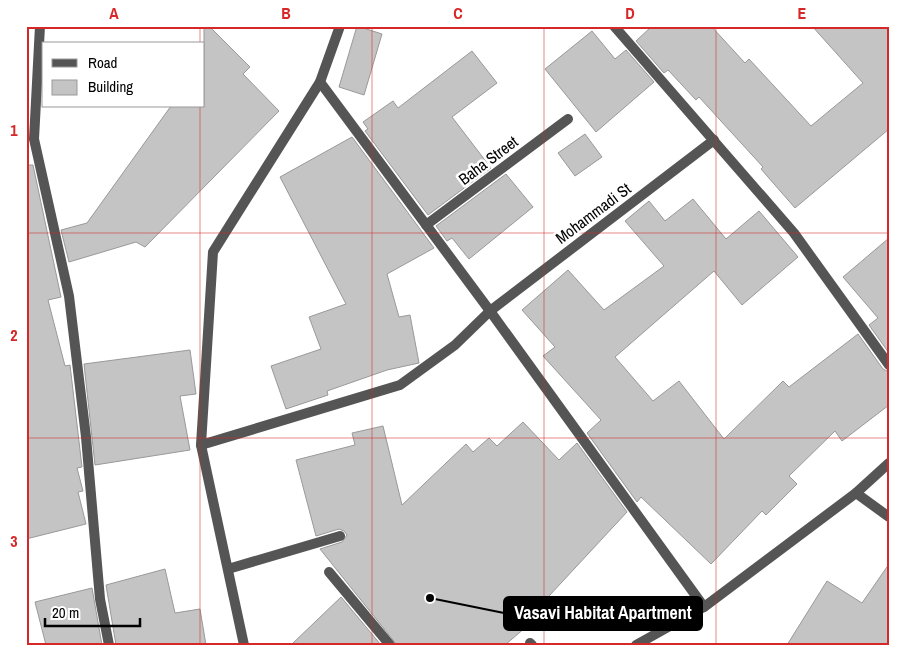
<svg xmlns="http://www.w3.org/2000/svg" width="915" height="671" font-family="'Archivo Narrow',sans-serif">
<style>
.building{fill:#c4c4c4;stroke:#999}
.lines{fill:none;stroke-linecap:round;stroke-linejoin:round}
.street{stroke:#555;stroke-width:10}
.grid{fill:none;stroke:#d62828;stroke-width:1;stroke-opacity:0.55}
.labels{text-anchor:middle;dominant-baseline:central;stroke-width:5;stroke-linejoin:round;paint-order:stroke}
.street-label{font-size:16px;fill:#000;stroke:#fff}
.leader{fill:none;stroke:#000;stroke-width:2}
.callout-dot{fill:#000;stroke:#fff;stroke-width:2}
.callout{fill:#000;stroke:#000;stroke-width:2}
.callout-label{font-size:18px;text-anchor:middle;font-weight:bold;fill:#fff}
.neatline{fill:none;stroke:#d62828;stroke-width:2}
.grid-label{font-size:16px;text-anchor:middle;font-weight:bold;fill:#d62828}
</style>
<rect width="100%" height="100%" fill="#fff"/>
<g class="building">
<polygon points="204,26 209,26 250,67 243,74 279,111 145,247 136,242 69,262 61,230 87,223 171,106 204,106"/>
<polygon points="357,26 382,34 364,95 339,87"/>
<polygon points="652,26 711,26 745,63 749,59 811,126 863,83 812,26 889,26 889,129 795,208 761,169 763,167 699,97 696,100 668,70 664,73 636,41"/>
<polygon points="592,31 615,59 626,50 654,82 596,132 545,69"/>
<polygon points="472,51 497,83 452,117 491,168 428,215 365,131 368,129 363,122 393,101 398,108"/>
<polygon points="585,134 602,157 575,176 558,153"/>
<polygon points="352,137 434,248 387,274 399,317 410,315 419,363 387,370 327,391 328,395 286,409 271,366 321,349 309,317 346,304 280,177"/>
<polygon points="26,165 33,165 61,297 48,300 65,366 70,365 82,467 77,468 83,491 78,492 86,524 26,539"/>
<polygon points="506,174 533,207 469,259 452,238 447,241 436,226"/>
<polygon points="693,199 726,239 759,211 798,257 742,305 714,271 615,357 653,401 679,381 724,439 783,381 789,387 858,334 883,369 889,372 889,405 842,441 835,431 789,476 797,484 766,515 762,511 711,564 641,497 637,502 587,433 601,420 543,356 555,347 522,310 568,270 604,310 664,266 625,221 649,201 665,221"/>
<polygon points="889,238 889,353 869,325 878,318 843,277"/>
<polygon points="190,350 196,394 180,396 190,450 95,465 84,364"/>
<polygon points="523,422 559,460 577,443 627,512 523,624 526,627 505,645 397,645 320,549 342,542 347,535 344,531 339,529 316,536 296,460 355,445 352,433 383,426 402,505 466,444 473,452 489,438 497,446"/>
<polygon points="889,564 889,645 787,645 827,581 862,603"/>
<polygon points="165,569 175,613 200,609 206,645 116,645 106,585"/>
<polygon points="92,588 102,645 46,645 35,602"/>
<polygon points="341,597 381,645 291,645"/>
</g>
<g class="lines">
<g class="street">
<polyline points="40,26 34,139 69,296 86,437 100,599 109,645"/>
<polyline points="614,26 794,233 889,365"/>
<polyline points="320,82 490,311 704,607"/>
<polyline points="426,225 568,119"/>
<polyline points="201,445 400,385 455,345 490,311 714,140"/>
<polyline points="856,493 889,517"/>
<polyline points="228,569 340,536"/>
<polyline points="329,572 390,645"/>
<polyline points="530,643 532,645"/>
<polyline points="244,645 201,445 213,252 320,82 340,26"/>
<polyline points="636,645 704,607 856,493 889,463"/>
</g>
</g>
<path class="grid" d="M200,26V44M372,26V645M544,26V645M716,26V645M200,106V645M26,233H889M26,438H889"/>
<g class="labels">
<g class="street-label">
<text transform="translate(488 160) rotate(-37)">Baha Street</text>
<text transform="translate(593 213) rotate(-37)">Mohammadi St</text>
</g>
</g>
<path class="leader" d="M430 598L504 613"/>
<circle class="callout-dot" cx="430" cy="598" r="5"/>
<rect class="callout" x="504" y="597" width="198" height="33" rx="5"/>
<g class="callout-label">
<text x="603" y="619">Vasavi Habitat Apartment</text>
</g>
<rect width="915" height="671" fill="none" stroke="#ffffff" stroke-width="55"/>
<rect x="42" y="42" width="162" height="65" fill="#ffffff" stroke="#999999"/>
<rect x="52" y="59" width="25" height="8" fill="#555555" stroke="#999999"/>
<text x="88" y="68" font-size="15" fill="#000000">Road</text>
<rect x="52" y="80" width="25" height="15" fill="#c4c4c4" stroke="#999999"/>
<text x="88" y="92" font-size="15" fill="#000000">Building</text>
<path d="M45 618v8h95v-8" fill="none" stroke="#000000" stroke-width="2.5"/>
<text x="52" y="618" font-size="15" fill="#000000" stroke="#ffffff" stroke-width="4" paint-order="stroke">20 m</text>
<rect x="28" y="28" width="860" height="616" class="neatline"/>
<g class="grid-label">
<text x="114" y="19">A</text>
<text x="286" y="19">B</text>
<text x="458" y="19">C</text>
<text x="630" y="19">D</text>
<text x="802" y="19">E</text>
<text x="14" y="136">1</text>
<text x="14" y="341">2</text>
<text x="14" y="547">3</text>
</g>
</svg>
